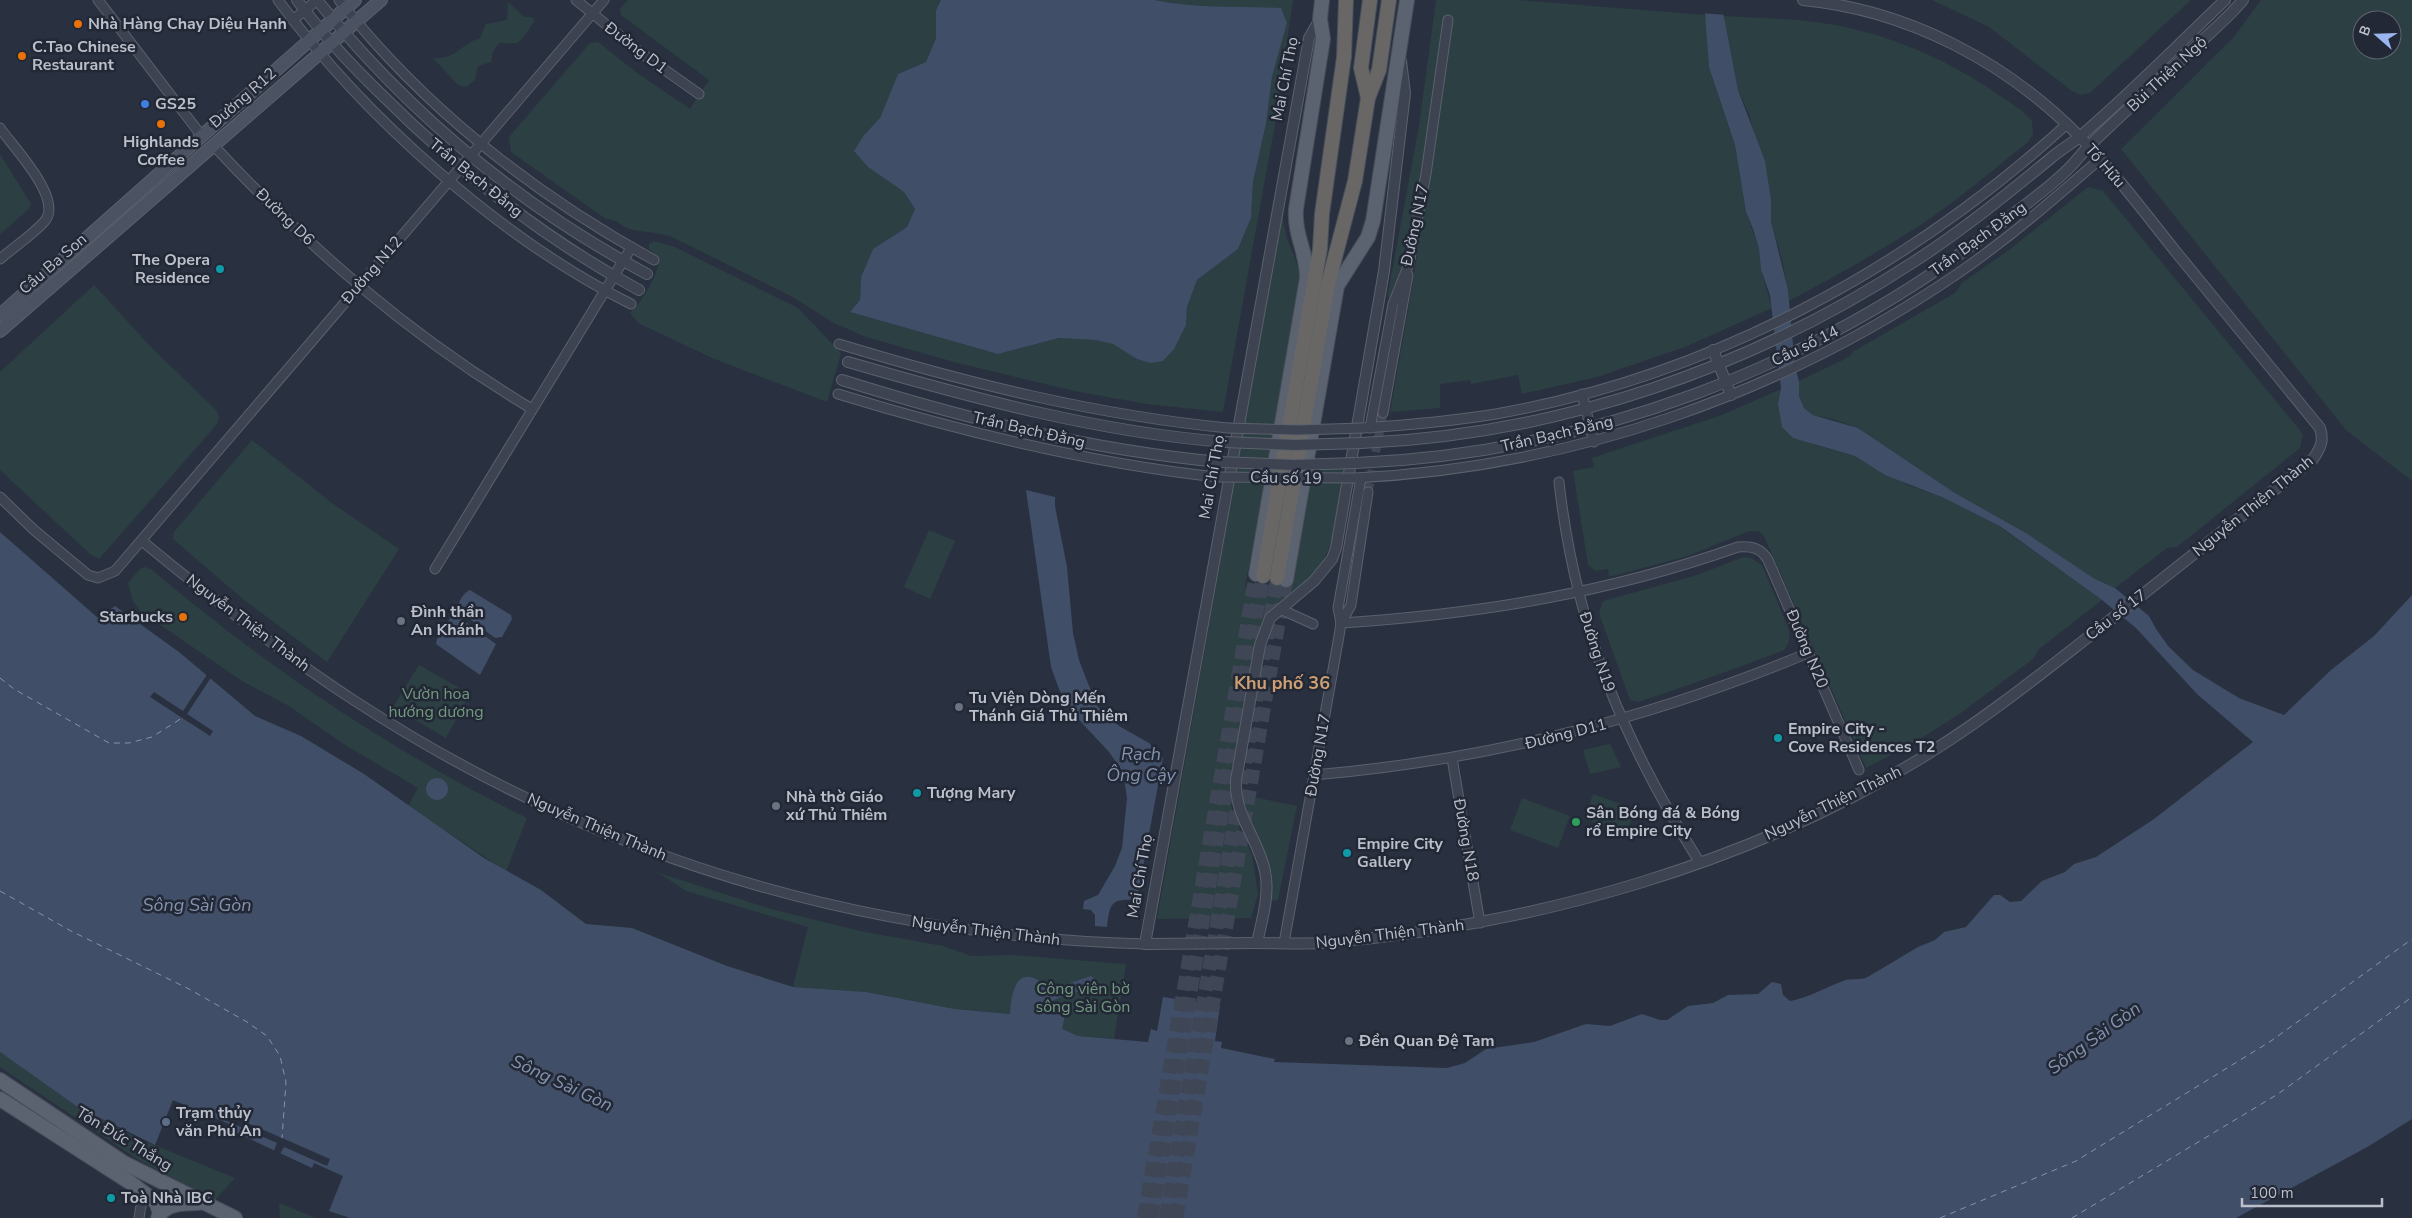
<svg xmlns="http://www.w3.org/2000/svg" width="2412" height="1218" font-family="'Nunito Sans',sans-serif">
<style>
.green{fill:#2c3f42;fill-rule:evenodd}
.water{fill:#404e67}
.pier{fill:#293140}
.lines{fill:none;stroke-linecap:round;stroke-linejoin:round}
.ferry{stroke:#8493ae;stroke-width:1;stroke-dasharray:6 5;stroke-linecap:butt}
.minor-tunnel{stroke:#3f4655;stroke-width:9;stroke-dasharray:9 4.5;stroke-linecap:butt}
.primary-tunnel{stroke:#3f4655;stroke-width:14;stroke-dasharray:14 7;stroke-linecap:butt}
.trunk-tunnel{stroke:#3f4655;stroke-width:14;stroke-dasharray:14 7;stroke-linecap:butt}
.minor-casing{stroke:#5b616d;stroke-width:11}
.tertiary-casing{stroke:#5b616d;stroke-width:12}
.secondary-casing{stroke:#5b616d;stroke-width:14}
.primary-casing{stroke:#474c59;stroke-width:16}
.trunk-casing{stroke:#484e5a;stroke-width:16}
.minor{stroke:#3d4350;stroke-width:9}
.tertiary{stroke:#3d4350;stroke-width:10}
.secondary{stroke:#4b5262;stroke-width:12}
.primary{stroke:#5b6270;stroke-width:14}
.trunk{stroke:#686766;stroke-width:14}
.minor-bridge-casing{stroke:#5b616d;stroke-width:11;stroke-linecap:butt}
.tertiary-bridge-casing{stroke:#5b616d;stroke-width:12;stroke-linecap:butt}
.minor-bridge{stroke:#3d4350;stroke-width:9}
.tertiary-bridge{stroke:#3d4350;stroke-width:10}
.food-dot{fill:#e8710a;stroke:#222835;stroke-width:2}
.shop-dot{fill:#3f7fe0;stroke:#222835;stroke-width:2}
.culture-dot{fill:#0f9aa8;stroke:#222835;stroke-width:2}
.worship-dot{fill:#6b7280;stroke:#222835;stroke-width:2}
.leisure-dot{fill:#2e9e5b;stroke:#222835;stroke-width:2}
.service-dot{fill:#5c6f8a;stroke:#222835;stroke-width:2}
.labels{text-anchor:middle;dominant-baseline:central;stroke-width:5;stroke-linejoin:round;paint-order:stroke}
.poi-label{font-size:16px;font-weight:bold;fill:#babfca;stroke:#222835;text-anchor:start}
.street-label{font-size:16px;fill:#babfca;stroke:#222835}
.park-label{font-size:16px;fill:#73997e;stroke:#222835}
.neighbourhood-label{font-size:18px;font-weight:bold;fill:#cd9f72;stroke:#222835}
.water-label{font-size:18px;font-style:italic;fill:#8493ae;stroke:#222835}
</style>
<rect width="100%" height="100%" fill="#293140"/>
<g class="green">
<path d="M628,0H941L936,10V38L926,62L898,74L880,118L864,135L868,167L904,192L915,209L907,227L873,249L861,277L860,300L850,312L998,354L1059,338L1095,340L1113,344L1138,359L1150,363L1186,325L1187,307L1197,280L1238,249L1251,218L1253,182L1266,124L1272,77L1287,23L1253,7L1219,8L1180,5L1155,0H1293L1275,124L1223,412L1147,404L1074,391L954,362L866,337L834,323L791,296L670,236C657,232 636,232 627,228C619,224 614,218 606,219L511,152L509,137L590,43L598,42L637,73L690,109L709,80L621,15L620,9Z"/>
<polygon points="1436,0 1519,0 1705,15 1714,81 1735,145 1746,212 1759,249 1761,270 1772,308 1685,347 1597,377 1522,394 1518,375 1471,384 1470,380 1440,384 1440,408 1390,412 1411,294 1453,18 1447,17 1407,263 1393,295 1387,298 1419,126"/>
<polygon points="1932,0 2191,0 2090,93 2081,95 2072,91 1989,27"/>
<path d="M2261,0H2412V481L2346,430L2121,149L2234,37ZM2362,20H2392V50H2362Z"/>
<path d="M508,2L524,17H532L535,21C529,27 524,40 516,43C511,44 504,42 499,43L493,52L491,62L478,66L475,80L466,87L458,85L433,58C458,59 459,45 480,38L486,24L507,20Z"/>
<path d="M1723,16C1753,18 1784,18 1814,22C1876,29 1939,55 1990,89C2004,99 2021,108 2032,121L2033,134L2028,142C1993,170 1959,199 1922,224C1879,252 1834,277 1789,301L1783,263L1771,221V201L1749,114L1738,90Z"/>
<polygon points="0,154 31,204 29,209 0,234"/>
<polygon points="2088,187 2103,191 2303,434 2300,448 2177,547 2167,548 2115,588 2095,579 2026,533 1955,493 1858,428 1833,419 1813,415 1804,408 1799,396 1799,381 1849,357 1854,351 1955,293 1962,283 2009,250"/>
<polygon points="1282,215 1287,239 1295,258 1303,286 1245,587 1286,594 1310,463 1343,468 1334,535 1320,570 1265,616 1257,638 1231,787 1231,804 1234,817 1252,855 1258,894 1251,918 1157,919"/>
<path d="M654,241L675,247L798,308L841,353L827,402L712,358L638,323L630,313C645,298 656,278 660,258L649,249V244Z"/>
<polygon points="94,285 150,346 217,411 219,418 217,424 99,559 90,554 0,470 0,372"/>
<polygon points="1781,389 1778,404 1815,445 1855,456 1908,485 1944,498 2000,527 2102,600 2039,649 2033,659 1961,713 1917,741 1866,768 1764,536 1759,531 1749,531 1688,556 1609,577 1608,569 1596,571 1588,565 1573,471 1594,467 1592,458 1722,415"/>
<polygon points="252,440 332,503 399,549 327,662 243,599 173,539 174,532"/>
<polygon points="929,530 955,541 930,599 904,587"/>
<path d="M1744,557L1751,558L1762,565L1789,630C1790,638 1790,643 1784,650C1736,669 1687,686 1638,702L1630,700L1599,613L1603,601L1694,576Z"/>
<path d="M145,567L151,569C268,668 389,750 527,818L506,871L408,806L418,788L342,743L289,706L242,681L140,611L133,601L128,583L140,569Z"/>
<polygon points="419,665 470,694 446,738 393,707"/>
<polygon points="1610,744 1621,767 1590,774 1583,750"/>
<polygon points="1593,794 1635,809 1626,834 1584,819"/>
<polygon points="1244,795 1297,806 1278,900 1271,901 1272,873 1244,808"/>
<polygon points="1522,798 1570,816 1558,848 1510,830"/>
<polygon points="659,873 771,909 860,931 943,946 971,956 1014,955 1126,964 1114,1039 1078,1036 1010,1014 955,1009 866,992 793,987 808,927 686,891"/>
<polygon points="0,1052 96,1120 98,1117 137,1138 235,1178 215,1200 137,1159 0,1067"/>
<polygon points="279,1203 316,1218 280,1218"/>
</g>
<g class="water">
<path d="M941,0H1155C1197,9 1238,6 1281,8L1287,23L1272,77L1266,124L1253,182L1251,218L1238,249L1197,280L1187,307L1186,325L1174,349L1163,361L1150,363L1137,359L1113,344L1095,340L1059,338L998,354L850,312L860,300L861,277L873,249L907,227L915,209L904,192L868,167L854,151L864,135L880,118L898,74L926,62L936,38V10Z"/>
<path d="M1704,0L1723,12L1738,90L1765,161L1771,200V221L1788,290L1795,367L1799,381V396L1804,408L1813,415L1858,428L1955,493L2026,533L2095,579L2115,588L2149,616L2156,629L2169,647L2193,670L2239,698L2284,715L2331,670L2374,636L2412,595V1119L2369,1146L2236,1218H350L329,1211L343,1176L314,1163L312,1168L235,1132L236,1127L173,1100L155,1145L98,1117L96,1120L0,1052V532L98,618L115,606L179,652L255,716L301,736L364,774L484,858L541,890L586,924L632,928L727,966L793,987L866,992L955,1009L1010,1014C1011,1001 1013,968 1036,979C1043,983 1049,989 1057,992L1067,984L1091,976L1096,981C1089,993 1060,994 1049,1003L1065,1015L1062,1029L1078,1036L1148,1042L1151,1029L1157,1031L1163,997L1220,1006L1215,1041L1222,1042L1221,1048L1275,1059L1274,1062L1447,1068L1465,1063L1486,1049L1534,1042L1586,1024L1610,1026L1642,1014L1660,1020H1667L1688,1006L1713,1003L1728,995L1758,994L1772,982L1781,984L1783,995L1790,1001C1808,998 1826,987 1843,981C1850,978 1859,980 1866,978L1918,947L1935,940L1944,932L1966,927L1994,895H2000L2010,902L2021,901L2042,881L2065,872L2074,864L2096,857L2154,819L2253,742L2197,694L2136,628L2102,600L2001,527L1944,498L1885,475L1855,456L1793,438L1782,427L1778,404L1781,388L1770,295L1761,270L1759,249L1753,229L1746,212L1735,145L1709,67Z"/>
<path d="M1026,490L1055,497V506L1067,567L1073,633L1079,660L1087,681L1098,707L1119,726L1149,743L1163,758L1137,900C1111,899 1110,902 1107,927L1095,926V915L1091,910L1083,909L1084,901L1098,895L1115,866L1122,848L1127,798L1123,772L1109,752L1070,710L1059,689L1051,667Z"/>
<path d="M470,590L511,615L512,619L502,637L495,638L458,610C456,604 464,592 470,590Z"/>
<polygon points="456,615 496,644 480,675 436,644 437,639 451,617"/>
<circle cx="437" cy="789" r="11"/>
</g>
<g class="pier">
<polygon points="1701,0 1722,0 1726,15 1702,13"/>
<polygon points="208,673 212,676 187,714 213,731 210,736 150,697 154,692 183,711"/>
<polygon points="220,1111 330,1159 327,1166 284,1147 279,1156 273,1153 277,1143 218,1117"/>
</g>
<g class="lines">
<g class="ferry">
<polyline points="0,678 14,689 109,743 129,743 152,737 182,718"/>
<polyline points="0,891 71,931 189,989 247,1022 267,1036 280,1056 286,1082 282,1138"/>
<polyline points="1940,1218 2076,1161 2271,1041 2412,939"/>
<polyline points="2072,1218 2278,1094 2412,997"/>
</g>
<polyline class="minor-tunnel" points="1368,492 1383,413"/>
<g class="primary-tunnel">
<polyline points="1144,1218 1256,574"/>
<polyline points="1176,1218 1286,580"/>
</g>
<g class="trunk-tunnel">
<polyline points="1151,1218 1263,576"/>
<polyline points="1166,1218 1277,578"/>
</g>
<g class="minor-casing">
<g id="minor">
<polyline points="98,0 201,135"/>
<path d="M278,0C363,116 502,240 631,304"/>
<path d="M339,0C423,107 535,195 654,260"/>
<polyline points="576,0 641,53 699,94"/>
<polyline points="293,20 317,0"/>
<path d="M0,128C13,147 65,200 44,222C31,236 14,247 0,259"/>
<path d="M214,146C310,249 410,336 532,409"/>
<path d="M839,344C967,383 1095,415 1228,428"/>
<path d="M838,394C962,432 1088,463 1217,477"/>
<polyline points="1582,394 1594,442"/>
<polyline points="1383,413 1408,275"/>
<path d="M1363,428C1408,425 1452,421 1496,414C1710,376 1907,270 2067,124"/>
<polyline points="1370,428 1393,304 1409,264 1426,174 1448,20"/>
<path d="M1355,478C1571,467 1778,396 1957,274C2008,239 2054,199 2100,159"/>
<path d="M1559,482C1575,626 1623,741 1700,863"/>
<polyline points="0,497 34,530 88,575 98,578 115,571 604,0"/>
<path d="M142,541C210,597 280,652 355,701C595,858 859,936 1145,944"/>
<polyline points="435,569 631,248"/>
<polyline points="1280,609 1313,624"/>
<path d="M1341,623C1479,614 1608,593 1738,547C1752,546 1761,548 1768,560L1859,770"/>
<polyline points="1341,623 1351,605 1368,492"/>
<polyline points="1452,758 1480,923"/>
<path d="M1314,775C1488,760 1648,719 1808,653"/>
<polyline points="1284,943 1339,636 1341,623 1338,608 1361,478"/>
<polyline points="139,1218 142,1200 140,1190"/>
</g>
</g>
<g class="tertiary-casing">
<g id="tertiary">
<path d="M297,0C322,34 350,64 380,93C457,170 543,238 639,290"/>
<path d="M317,0C408,112 520,206 647,274"/>
<path d="M1320,19L1309,38L1145,944C1182,944 1219,943 1256,943C1278,943 1300,944 1322,943C1532,926 1755,864 1934,750C1988,716 2037,677 2087,638C2163,579 2238,519 2313,459C2321,448 2324,440 2320,428C2272,369 2224,310 2176,252C2145,213 2114,172 2079,136C2006,62 1908,10 1803,0"/>
<polyline points="1713,350 1731,395"/>
<path d="M848,362C972,398 1097,432 1225,442"/>
<path d="M842,380C966,419 1091,450 1220,462"/>
<path d="M1361,443C1557,435 1752,368 1915,261C1963,230 2007,194 2051,158C2061,149 2073,143 2083,134C2132,92 2178,45 2225,0"/>
<path d="M1356,463C1589,453 1817,367 2000,224C2022,207 2045,191 2065,172C2074,164 2081,154 2089,146C2124,112 2160,80 2195,47C2211,32 2229,17 2243,0"/>
<path d="M1257,943C1262,920 1270,894 1265,871C1258,838 1234,816 1236,780L1260,645L1270,618L1314,581L1332,559L1336,548L1384,271L1405,93L1401,61"/>
</g>
</g>
<g class="secondary-casing">
<g id="secondary">
<polyline points="0,315 355,0"/>
<polyline points="0,331 381,0"/>
</g>
</g>
<g class="primary-casing">
<g id="primary">
<path d="M1256,574L1307,278C1307,252 1294,235 1296,209L1323,39L1320,19L1322,0"/>
<polyline points="1286,580 1337,286 1368,237 1373,221 1407,0"/>
<polyline points="0,1080 124,1163 235,1218"/>
<polyline points="0,1099 131,1183 156,1202 160,1213"/>
<path d="M158,1218C164,1203 185,1203 199,1203"/>
</g>
</g>
<g class="trunk-casing">
<g id="trunk">
<polyline points="1368,98 1361,68 1370,0"/>
<polyline points="1263,576 1320,249 1322,214 1344,57 1346,0"/>
<polyline points="1277,578 1328,284 1355,181 1368,98 1379,70 1389,0"/>
</g>
</g>
<use href="#minor" class="minor"/>
<use href="#tertiary" class="tertiary"/>
<use href="#secondary" class="secondary"/>
<use href="#primary" class="primary"/>
<use href="#trunk" class="trunk"/>
<g class="minor-bridge-casing">
<g id="minor-bridge">
<polyline points="1228,428 1298,430 1363,428"/>
<polyline points="1217,477 1355,478"/>
</g>
</g>
<g class="tertiary-bridge-casing">
<g id="tertiary-bridge">
<polyline points="1225,442 1295,445 1361,443"/>
<polyline points="1220,462 1294,465 1356,463"/>
</g>
</g>
<use href="#minor-bridge" class="minor-bridge"/>
<use href="#tertiary-bridge" class="tertiary-bridge"/>
</g>
<g class="food-dot">
<circle cx="78" cy="24" r="5"/>
<circle cx="22" cy="56" r="5"/>
<circle cx="161" cy="124" r="5"/>
<circle cx="183" cy="617" r="5"/>
</g>
<circle class="shop-dot" cx="145" cy="104" r="5"/>
<g class="culture-dot">
<circle cx="220" cy="269" r="5"/>
<circle cx="1778" cy="738" r="5"/>
<circle cx="917" cy="793" r="5"/>
<circle cx="1347" cy="853" r="5"/>
<circle cx="111" cy="1198" r="5"/>
</g>
<g class="worship-dot">
<circle cx="401" cy="621" r="5"/>
<circle cx="959" cy="707" r="5"/>
<circle cx="776" cy="806" r="5"/>
<circle cx="1349" cy="1041" r="5"/>
</g>
<circle class="leisure-dot" cx="1576" cy="822" r="5"/>
<circle class="service-dot" cx="166" cy="1122" r="5"/>
<g class="labels">
<g class="poi-label">
<text x="88" y="24">Nhà Hàng Chay Diệu Hạnh</text>
<text x="32" y="47">C.Tao Chinese<tspan x="32" dy="18">Restaurant</tspan></text>
<text x="155" y="104">GS25</text>
<text x="161" y="142" text-anchor="middle">Highlands<tspan x="161" dy="18">Coffee</tspan></text>
<text x="210" y="260" text-anchor="end">The Opera<tspan x="210" dy="18">Residence</tspan></text>
<text x="411" y="612">Đình thần<tspan x="411" dy="18">An Khánh</tspan></text>
<text x="173" y="617" text-anchor="end">Starbucks</text>
<text x="969" y="698">Tu Viện Dòng Mến<tspan x="969" dy="18">Thánh Giá Thủ Thiêm</tspan></text>
<text x="1788" y="729">Empire City -<tspan x="1788" dy="18">Cove Residences T2</tspan></text>
<text x="927" y="793">Tượng Mary</text>
<text x="786" y="797">Nhà thờ Giáo<tspan x="786" dy="18">xứ Thủ Thiêm</tspan></text>
<text x="1586" y="813">Sân Bóng đá &amp; Bóng<tspan x="1586" dy="18">rổ Empire City</tspan></text>
<text x="1357" y="844">Empire City<tspan x="1357" dy="18">Gallery</tspan></text>
<text x="1359" y="1041">Đền Quan Đệ Tam</text>
<text x="176" y="1113">Trạm thủy<tspan x="176" dy="18">văn Phú An</tspan></text>
<text x="121" y="1198">Toà Nhà IBC</text>
</g>
<g class="street-label">
<text transform="translate(636 48) rotate(37)">Đường D1</text>
<text transform="translate(2167 74) rotate(-43)">Bùi Thiện Ngộ</text>
<text transform="translate(1285 79) rotate(-79)">Mai Chí Thọ</text>
<text transform="translate(243 98) rotate(-41)">Đường R12</text>
<text transform="translate(2105 166) rotate(49)">Tố Hữu</text>
<text transform="translate(476 178) rotate(39)">Trần Bạch Đằng</text>
<text transform="translate(285 217) rotate(44)">Đường D6</text>
<text transform="translate(1415 225) rotate(-78)">Đường N17</text>
<text transform="translate(1978 239) rotate(-36)">Trần Bạch Đằng</text>
<text transform="translate(53 264) rotate(-41)">Cầu Ba Son</text>
<text transform="translate(372 270) rotate(-49)">Đường N12</text>
<text transform="translate(1805 346) rotate(-26)">Cầu số 14</text>
<text transform="translate(1029 430) rotate(13)">Trần Bạch Đằng</text>
<text transform="translate(1557 434) rotate(-13)">Trần Bạch Đằng</text>
<text transform="translate(1212 477) rotate(-80)">Mai Chí Thọ</text>
<text transform="translate(1286 478) rotate(1)">Cầu số 19</text>
<text transform="translate(2253 506) rotate(-39)">Nguyễn Thiện Thành</text>
<text transform="translate(2116 615) rotate(-38)">Cầu số 17</text>
<text transform="translate(248 623) rotate(37)">Nguyễn Thiện Thành</text>
<text transform="translate(1807 649) rotate(67)">Đường N20</text>
<text transform="translate(1597 652) rotate(72)">Đường N19</text>
<text transform="translate(1566 734) rotate(-14)">Đường D11</text>
<text transform="translate(1318 755) rotate(-80)">Đường N17</text>
<text transform="translate(1833 803) rotate(-26)">Nguyễn Thiện Thành</text>
<text transform="translate(597 827) rotate(23)">Nguyễn Thiện Thành</text>
<text transform="translate(1466 840) rotate(80)">Đường N18</text>
<text transform="translate(1140 876) rotate(-80)">Mai Chí Thọ</text>
<text transform="translate(986 931) rotate(7)">Nguyễn Thiện Thành</text>
<text transform="translate(1390 934) rotate(-7)">Nguyễn Thiện Thành</text>
<text transform="translate(124 1139) rotate(31)">Tôn Đức Thắng</text>
</g>
<g class="park-label">
<text x="436" y="694">Vườn hoa<tspan x="436" dy="18">hướng dương</tspan></text>
<text x="1083" y="989">Công viên bờ<tspan x="1083" dy="18">sông Sài Gòn</tspan></text>
</g>
<g class="neighbourhood-label">
<text x="1282" y="683">Khu phố 36</text>
</g>
<g class="water-label">
<text x="1141" y="754">Rạch<tspan x="1141" dy="21">Ông Cậy</tspan></text>
<text x="197" y="905">Sông Sài Gòn</text>
<text transform="translate(2094 1038) rotate(-36)">Sông Sài Gòn</text>
<text transform="translate(562 1083) rotate(25)">Sông Sài Gòn</text>
</g>
</g>
<g transform="translate(2377 35) rotate(290)"><circle r="24" fill="#222835" stroke="#5f6471"/>
<path d="M0-4L9 19L0 12L-9 19Z" fill="#9ab5ef"/>
<text y="-8" font-size="14" font-weight="bold" text-anchor="middle" fill="#babfca">B</text>
</g>
<path d="M2242 1198v8h140v-8" fill="none" stroke="#babfca" stroke-width="2.5"/>
<text x="2250" y="1198" font-size="15" fill="#babfca" stroke="#222835" stroke-width="4" paint-order="stroke">100 m</text>
</svg>
